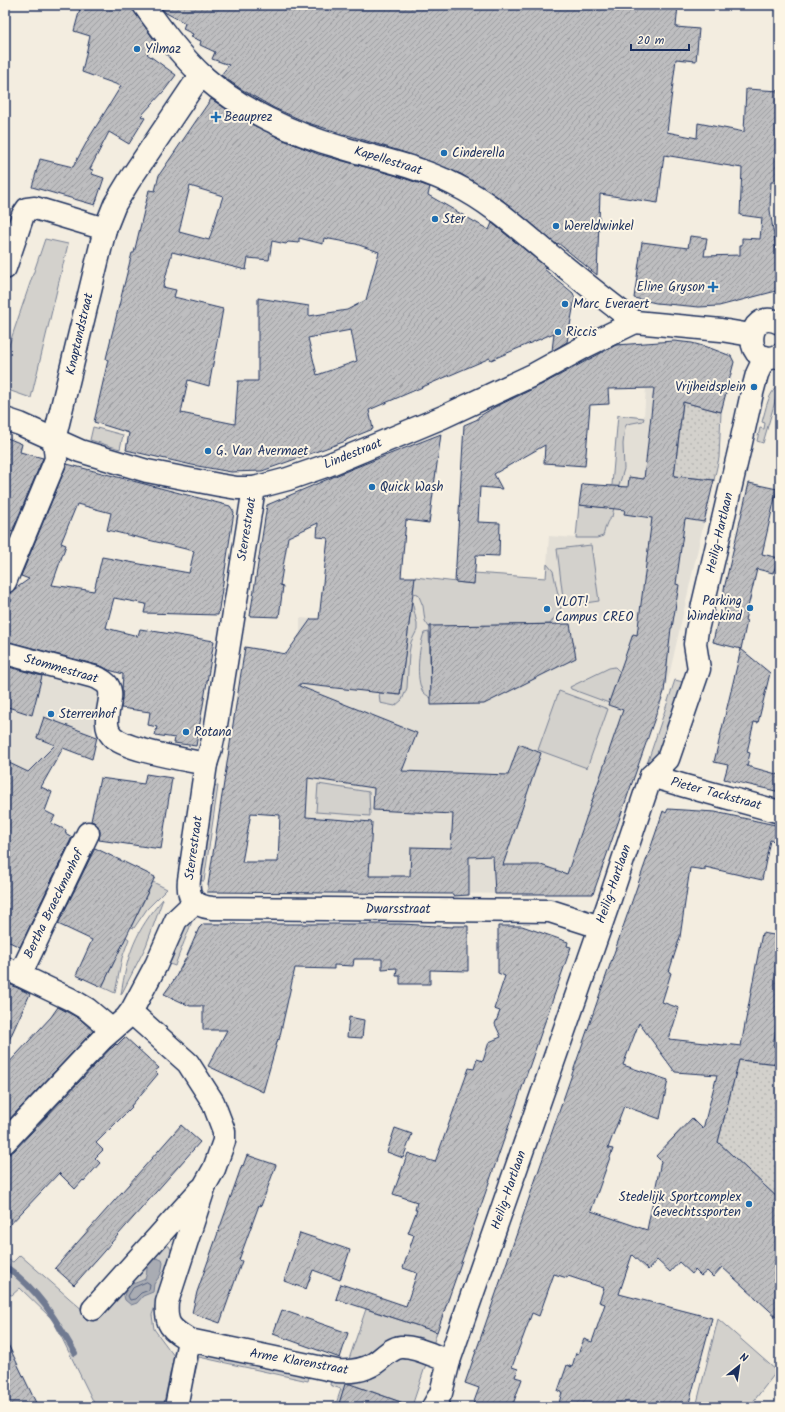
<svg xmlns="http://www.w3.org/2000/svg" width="785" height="1412" font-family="Kalam,sans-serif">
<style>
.built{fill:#e3dfd6}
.green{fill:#d3d1cc;stroke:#778095}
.garden{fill:url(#garden-dots);stroke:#778095}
.water{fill:#a9acb3;stroke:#707a91}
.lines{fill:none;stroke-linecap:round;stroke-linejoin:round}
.shore{stroke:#546180;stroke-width:1}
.stream{stroke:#707a91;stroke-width:6}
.building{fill:url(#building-hatch);stroke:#1b2f5e;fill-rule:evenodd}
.street-casing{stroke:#1b2f5e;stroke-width:25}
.secondary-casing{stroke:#1b2f5e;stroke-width:25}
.street{stroke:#fcf5e5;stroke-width:22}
.secondary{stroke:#fcf5e5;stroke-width:22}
.poi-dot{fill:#1f6fb2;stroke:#fcf5e5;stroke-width:1.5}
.labels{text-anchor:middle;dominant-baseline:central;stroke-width:4;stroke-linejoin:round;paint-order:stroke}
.poi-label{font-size:13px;fill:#1b2f5e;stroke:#fcf5e5;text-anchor:start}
.street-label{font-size:13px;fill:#1b2f5e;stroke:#fcf5e5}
</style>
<defs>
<pattern id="garden-dots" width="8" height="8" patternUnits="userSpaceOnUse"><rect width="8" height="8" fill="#d3d1cc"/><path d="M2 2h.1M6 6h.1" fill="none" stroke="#b5b4b2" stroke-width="1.8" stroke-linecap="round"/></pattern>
<pattern id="building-hatch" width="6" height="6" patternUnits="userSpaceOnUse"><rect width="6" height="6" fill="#bebec0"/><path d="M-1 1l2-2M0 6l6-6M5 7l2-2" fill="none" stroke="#9a9b9f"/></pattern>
</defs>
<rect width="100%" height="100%" fill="#f3ede0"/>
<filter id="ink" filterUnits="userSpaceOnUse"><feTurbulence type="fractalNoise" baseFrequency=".025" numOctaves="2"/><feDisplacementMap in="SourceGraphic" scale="8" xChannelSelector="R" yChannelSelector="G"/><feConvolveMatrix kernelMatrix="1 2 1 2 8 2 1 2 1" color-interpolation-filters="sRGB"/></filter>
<g filter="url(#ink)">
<g class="built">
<polygon points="674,341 690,343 670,514 685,519 704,522 669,676 593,894 368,893 372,822 306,817 309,765 257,754 229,752 235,712 287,716 293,644 300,634 300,618 408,627 415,577 473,584 474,573 546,578 549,536 576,538 579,505 610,508 618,415 644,417 646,387 643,388 618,389 616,345"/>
<polygon points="5,664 98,690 101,694 92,735 97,737 91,758 55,745 5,794"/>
</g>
<g class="green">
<polygon points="45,239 68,244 31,398 5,389 5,357"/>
<path d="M780,384L763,443L757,441L760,428L764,429L765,423L762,422C766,409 768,392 780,384Z"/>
<path d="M618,415L644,418L643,421L627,424L625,427L623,444L624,469L617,492L612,517C606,520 605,530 603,536L597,538H576L579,505L610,508Z"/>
<polygon points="93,427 123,435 120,449 90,440"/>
<polygon points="591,545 599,601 564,606 557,549"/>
<polygon points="547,564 553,571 561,608 550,624 429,627 425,621 423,606 418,594 413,593 415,577 473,584 474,573 546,578"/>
<polygon points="412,601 417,624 417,630 411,642 409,653 407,688 402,700 395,706 380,703 379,693 400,695"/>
<path d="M429,632L431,698C428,696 425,694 423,692C415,679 419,647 424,633Z"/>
<polygon points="615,667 620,672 609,703 571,689 570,687 609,668"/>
<polygon points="675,680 683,682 658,753 646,767"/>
<polygon points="559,691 608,709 587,768 538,750"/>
<polygon points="209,784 218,786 204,881 195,880 195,876 201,877 213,791"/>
<polygon points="318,784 369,792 370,816 316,812"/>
<polygon points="153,882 167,889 147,909 134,928 131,927"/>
<path d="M163,899L146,946L121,995C127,954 136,930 163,899Z"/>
<path d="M192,920C192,924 177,958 175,966L164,962L165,959L171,961L182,933L179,931Z"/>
<polygon points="126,937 129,939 122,958 115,993 102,987"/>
<polygon points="163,1245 169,1246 173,1254 152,1315 154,1329 174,1356 163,1407 96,1407 55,1324 52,1319 20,1288 12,1295 5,1294 5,1258 13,1262 20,1255 93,1319"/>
<polygon points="366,1309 437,1332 432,1348 371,1356 347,1365"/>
<polygon points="718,1319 777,1371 749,1407 696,1407"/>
<polygon points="203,1351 310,1373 308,1381 199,1357 194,1377 187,1375 193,1356"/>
<polygon points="396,1356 427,1361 412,1406 356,1386 354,1392 344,1388 338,1407 335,1407 341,1389 330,1385 331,1378"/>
</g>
<g class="garden">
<polygon points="683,402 721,412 719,458 714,480 674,476"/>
<polygon points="739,1060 780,1064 780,1200 718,1142"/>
</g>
<path class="water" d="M157,1258L162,1260L163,1263L161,1274L154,1284L153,1292L143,1296L137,1303L131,1305L125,1300L124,1296C127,1282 134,1285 145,1279C149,1269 143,1264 157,1258Z"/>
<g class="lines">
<polygon class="shore" points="147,1282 150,1284 149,1290 141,1293 135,1299 130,1300 128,1296 133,1288"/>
<path class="stream" d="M5,1266C39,1290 55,1318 75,1353"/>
</g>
<g class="building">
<polygon points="81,5 130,5 157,44 147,54 176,75 164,91 141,116 145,118 129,144 109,132 90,169 93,170 92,174 104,178 95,205 32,187 40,159 73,167 89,138 121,86 82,72 90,36 74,31"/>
<polygon points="159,5 678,5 676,27 699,29 696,61 676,59 667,132 697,138 698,123 744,132 746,89 780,91 780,182 771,182 770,210 776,249 780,248 780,290 719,306 699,307 656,303 634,298 642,242 688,248 690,236 707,238 704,256 740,255 740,245 742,245 742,238 760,239 762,218 740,215 742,168 664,155 658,203 600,194 597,275 558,243 557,245 500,198 461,174 416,156 308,123 274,108 241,89 221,75 229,65 212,59 215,52 200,45 201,41 191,37 193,34 183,29 185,23 166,13"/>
<path d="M211,99L244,120L281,139L318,154L394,175L430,187L428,195L489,230L492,223L546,267L544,269L573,293L575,298L567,342L552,351L554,333L491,360L490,358L369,410L373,429L346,440V441L262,471L231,472L192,465L126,450L129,433L94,422L108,360L106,359L109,346L132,253H134L149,190L155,191L159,175ZM190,186L223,196L209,240L179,232ZM299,238L323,244L324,238L356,244L379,252L366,300L347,310L309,316V306L258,298V381H238L235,424L181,413L188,380L209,386L223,309L174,297L176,290L163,287L172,252L246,270L248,258L269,260L272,241L286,244L288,242L299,243ZM351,330L357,361L317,375L308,338Z"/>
<path d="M674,341L692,343L710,348L731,356L734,362L721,412L683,402L674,476L714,480L704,522L685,519L676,584L679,585L672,628H671L664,692L593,894H495L493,856L469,857V895L453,896V894L207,892L245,647L286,654L311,619H319L328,538L317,537L318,523L288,537L280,585L283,586L279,617L250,616L267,505L354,468L441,434L429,523L406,520L401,577H415L400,695L299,684V686L417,733L402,771L508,775L519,744L541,753L503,865H541L567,874L623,710L608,705L633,634L637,635L652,518L624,514L625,510L579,505L582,484L628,487L629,477L644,479L654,388L608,389L609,404L590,405L585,466L544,463L545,445L494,474L502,489L480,487L478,522L500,523L499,556L476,555L474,584L455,582L464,425L478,419V417L495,407L541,385L616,345ZM308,778L374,788L373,810L453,814L451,848L411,847L410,876H369L372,822L306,817ZM251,813L280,815L278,862H242Z"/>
<polygon points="5,437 22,444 20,452 43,458 12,532 5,529"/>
<path d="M67,464L230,506L234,512L218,615L144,613L146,604L114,598L106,628L138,636L140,629L214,641L196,746L174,743L175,738L155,735L157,727L148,725L150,712L121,708L123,674L109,670L101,666L5,641V605L12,601L8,594L29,579L21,576ZM77,504L111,513L107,530L194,551L189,573L102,557L94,591L52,585L66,545L61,543Z"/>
<polygon points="749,483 777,489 762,554 779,558 773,573 757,569 745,620 747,621 741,649 770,673 758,723 754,722 747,752 750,753 747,766 780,775 780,792 724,779 728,765 714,762 741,649 713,642 719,615 725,616 724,589"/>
<polygon points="570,624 576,658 484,704 431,705 430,626"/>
<polygon points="5,666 42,676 32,715 5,706"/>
<polygon points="44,717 97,737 92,759 63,748 41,787 52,792 45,811 55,816 51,823 66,830 65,833 72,837 20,947 5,940 5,761 28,772 55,745 37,738"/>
<polygon points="146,774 172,778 161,849 99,840 100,832 98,826 94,822 91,821 100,778 144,784"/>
<path d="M668,809L715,812L780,826V842L770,840L762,880L705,867V870L691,868H690L680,937L669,972L671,973L662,1002L679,1008L669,1039L724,1045V1044L741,1046L762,933L780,936V1016H778L773,1046L780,1047V1064L739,1060L718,1142L780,1200V1320L722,1267L713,1277L707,1271L701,1276L695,1270L692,1274L679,1262L670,1272L657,1260L648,1270L632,1255L619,1294L712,1318L688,1407H558L562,1392L558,1391L567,1365L572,1367L576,1353L578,1354L584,1339L592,1342L605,1304L599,1302L604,1288L568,1276L567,1278L554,1274L539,1316L532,1313L512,1367L518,1369L515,1377L522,1379L512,1407H472L479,1388L465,1383L656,832L663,811L666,813ZM639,1023L675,1072L717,1075L703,1129L692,1118L656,1156L661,1161L647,1230L591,1211L613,1149L608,1148L624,1106L660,1119L668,1080L623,1065Z"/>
<polygon points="95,848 155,877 102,987 76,975 92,940 58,924"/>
<polygon points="203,924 402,924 453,927 453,926 468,926 468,971 430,970 430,984 400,984 400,976 396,976 397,968 382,969 382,959 354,959 353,966 334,965 334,969 295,968 279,1040 278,1039 263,1092 208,1066 227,1030 203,1030 203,1006 190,1006 164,994 174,980 186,958 199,928"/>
<polygon points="498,926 522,926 568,942 567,946 571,947 437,1332 336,1299 341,1284 406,1306 417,1273 403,1268 414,1235 408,1233 417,1210 415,1210 417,1202 393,1194 408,1153 435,1162 469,1068 474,1069 477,1059 483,1061 489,1042 501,1037 495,1024 500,1011 494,1009 505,976 498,973"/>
<polygon points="5,982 30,994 5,1049"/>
<polygon points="58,1007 80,1019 93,1031 5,1124 5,1067 51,1017"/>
<polygon points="349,1017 364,1020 362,1038 347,1037"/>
<polygon points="125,1037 159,1068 155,1071 158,1074 131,1106 132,1107 96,1143 103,1150 95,1158 100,1163 84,1181 83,1180 75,1189 59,1173 5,1230 5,1154 9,1154 14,1151 111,1048 112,1048 116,1044 117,1045"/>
<polygon points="181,1125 200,1142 74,1285 55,1268"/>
<polygon points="395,1128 412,1134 403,1158 387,1152"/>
<polygon points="247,1155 276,1165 261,1206 259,1205 239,1260 242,1261 220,1323 192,1313 197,1292 242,1165 243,1166"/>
<polygon points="300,1233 350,1250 340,1280 313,1270 306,1289 284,1281"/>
<polygon points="282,1310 348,1333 340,1358 273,1334"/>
<polygon points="5,1338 38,1407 5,1407"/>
<polygon points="345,1384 350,1384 409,1405 408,1407 338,1407"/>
</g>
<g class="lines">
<g class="street-casing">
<g id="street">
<polyline points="5,268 23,215 27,209 35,208 105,229"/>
<path d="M254,488L216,725L211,748L206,764L189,880C187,898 194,906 212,908L550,911L600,927"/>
<polyline points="5,582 56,459 54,440"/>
<path d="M5,653L98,678C102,681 106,682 108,686C116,698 99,722 112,736C124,750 187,760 206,764"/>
<polyline points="651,776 685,786 780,812"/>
<polyline points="5,968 70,999 87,1009 112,1030"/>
<polyline points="20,975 88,833"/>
<path d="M131,1012L188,1063L213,1102L224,1131V1141L214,1169L205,1185L167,1302C165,1325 171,1329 189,1340L337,1371C351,1372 363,1371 375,1363C384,1357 391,1348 401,1347C415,1346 436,1357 449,1361"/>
<polyline points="5,1142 102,1039 126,1018 132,1010 156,965 176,920 195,902"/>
<polyline points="93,1309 200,1190"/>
<polyline points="176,1407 189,1340"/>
</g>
</g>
<g class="secondary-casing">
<g id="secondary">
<path d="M144,5C162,30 181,56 204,77C240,109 293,134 340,147C378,159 418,166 455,185C490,202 519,229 549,254C577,277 605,300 635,322"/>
<polyline points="635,322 721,330 751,335"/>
<path d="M780,323C743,305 743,373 780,355"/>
<polyline points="5,419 20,424 80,451 147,471 219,485 237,488 254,488 288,479 328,465 443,417 535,374 586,346 635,322"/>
<polyline points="54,440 105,229 115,204 129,181 193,86 203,76"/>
<polyline points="433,1407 441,1393 449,1361 609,902 651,776 668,759 699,669 695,644 697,630 740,447 752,393 757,374 765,357"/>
</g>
</g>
<use href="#street" class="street"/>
<use href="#secondary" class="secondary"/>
</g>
</g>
<g class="poi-dot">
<circle cx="137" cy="49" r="4"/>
<path d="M214 111h4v4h4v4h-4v4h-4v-4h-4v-4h4z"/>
<circle cx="444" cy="153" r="4"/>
<circle cx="435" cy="219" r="4"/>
<circle cx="556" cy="226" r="4"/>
<path d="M711 281h4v4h4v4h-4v4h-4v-4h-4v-4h4z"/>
<circle cx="565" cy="304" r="4"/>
<circle cx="558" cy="332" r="4"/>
<circle cx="754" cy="387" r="4"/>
<circle cx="208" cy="451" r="4"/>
<circle cx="372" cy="487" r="4"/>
<circle cx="750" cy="608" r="4"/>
<circle cx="547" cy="609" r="4"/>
<circle cx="51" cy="714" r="4"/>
<circle cx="186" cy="732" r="4"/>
<circle cx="749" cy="1204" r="4"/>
</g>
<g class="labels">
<g class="poi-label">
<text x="145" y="49">Yilmaz</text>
<text x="224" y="117">Beauprez</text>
<text x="452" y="153">Cinderella</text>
<text x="443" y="219">Ster</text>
<text x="564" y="226">Wereldwinkel</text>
<text x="705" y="287" text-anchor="end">Eline Gryson</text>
<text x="573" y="304">Marc Everaert</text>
<text x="566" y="332">Riccis</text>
<text x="746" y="387" text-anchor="end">Vrijheidsplein</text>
<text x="216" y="451">G. Van Avermaet</text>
<text x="380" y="487">Quick Wash</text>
<text x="742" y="601" text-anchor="end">Parking<tspan x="742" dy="15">Windekind</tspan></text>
<text x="555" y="602">VLOT!<tspan x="555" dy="15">Campus CREO</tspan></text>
<text x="59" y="714">Sterrenhof</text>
<text x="194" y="732">Rotana</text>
<text x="741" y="1197" text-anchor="end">Stedelijk Sportcomplex<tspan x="741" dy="15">Gevechtssporten</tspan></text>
</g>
<g class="street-label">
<text transform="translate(388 161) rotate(17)">Kapellestraat</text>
<text transform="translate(80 334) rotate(-77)">Knaptandstraat</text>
<text transform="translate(353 454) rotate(-22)">Lindestraat</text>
<text transform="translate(247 529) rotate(-81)">Sterrestraat</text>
<text transform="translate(720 533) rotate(-77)">Heilig-Hartlaan</text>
<text transform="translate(61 669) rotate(16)">Stommestraat</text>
<text transform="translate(716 794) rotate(15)">Pieter Tackstraat</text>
<text transform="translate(194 848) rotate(-82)">Sterrestraat</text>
<text transform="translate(614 884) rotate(-71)">Heilig-Hartlaan</text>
<text transform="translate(54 904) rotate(-64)">Bertha Braeckmanhof</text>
<text x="398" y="909">Dwarsstraat</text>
<text transform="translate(509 1190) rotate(-71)">Heilig-Hartlaan</text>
<text transform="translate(299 1362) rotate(10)">Arme Klarenstraat</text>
</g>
</g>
<rect width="785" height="1412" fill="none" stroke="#fcf5e5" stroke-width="20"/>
<rect x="10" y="10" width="765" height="1392" fill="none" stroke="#1b2f5e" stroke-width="1.5" filter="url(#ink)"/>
<g transform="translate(739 1366) rotate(30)" stroke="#fcf5e5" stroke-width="3" paint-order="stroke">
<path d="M0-3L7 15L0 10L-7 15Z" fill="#1b2f5e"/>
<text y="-6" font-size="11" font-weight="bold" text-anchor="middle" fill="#1b2f5e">N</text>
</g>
<path d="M631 44v6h58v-6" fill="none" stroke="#1b2f5e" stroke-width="2"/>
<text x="637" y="44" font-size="12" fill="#1b2f5e" stroke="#fcf5e5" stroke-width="3" paint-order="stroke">20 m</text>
</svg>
